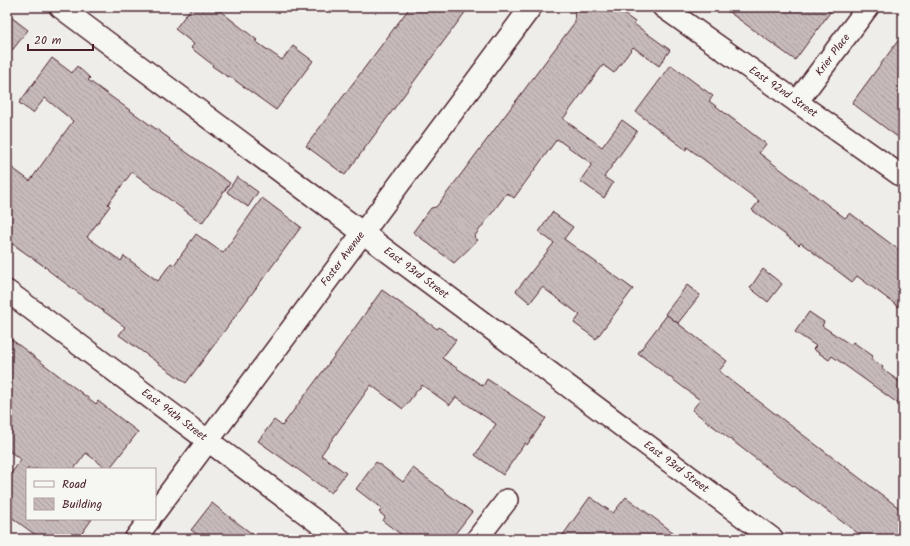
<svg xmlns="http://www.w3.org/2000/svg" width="910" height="546" font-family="Kalam,sans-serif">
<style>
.building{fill:url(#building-back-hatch);stroke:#4a1f2b}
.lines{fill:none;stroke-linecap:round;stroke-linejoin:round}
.street-casing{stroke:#4a1f2b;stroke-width:24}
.street{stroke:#f6f6f2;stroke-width:21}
.labels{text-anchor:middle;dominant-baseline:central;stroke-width:3.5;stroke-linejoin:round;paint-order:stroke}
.street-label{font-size:11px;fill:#4a1f2b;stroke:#f6f6f2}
</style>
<defs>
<pattern id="building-back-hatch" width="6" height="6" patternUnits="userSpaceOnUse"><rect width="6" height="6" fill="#c6babb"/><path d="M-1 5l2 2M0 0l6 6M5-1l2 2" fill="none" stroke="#ac9fa1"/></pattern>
</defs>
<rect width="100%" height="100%" fill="#efedea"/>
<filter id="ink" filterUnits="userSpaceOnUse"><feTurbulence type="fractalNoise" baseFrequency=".025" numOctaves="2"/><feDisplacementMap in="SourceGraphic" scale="8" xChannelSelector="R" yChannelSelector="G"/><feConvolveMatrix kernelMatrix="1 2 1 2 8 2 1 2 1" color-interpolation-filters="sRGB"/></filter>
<g filter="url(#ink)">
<g class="building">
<polygon points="192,7 215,7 257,40 255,41 282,60 293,46 313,61 276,110 229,76 228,77 212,66 213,65 191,48 194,44 175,29"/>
<polygon points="410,7 469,7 345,175 306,146"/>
<polygon points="574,7 614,7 635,22 634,24 670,50 659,66 633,47 614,73 603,65 563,119 602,147 622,120 637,131 604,177 613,183 604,198 580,181 592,164 557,139 514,198 507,193 474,237 478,240 454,263 413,232 431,208 436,207 441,201 575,22"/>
<polygon points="722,7 834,7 795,60"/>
<polygon points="7,14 28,30 7,57"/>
<polygon points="903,34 903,141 852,103"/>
<polygon points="52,58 72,73 77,66 90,78 88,80 149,124 170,139 169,140 230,183 202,223 132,172 108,204 110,206 87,237 121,261 124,256 158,281 171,263 174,265 196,234 223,253 262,198 301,227 186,383 119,335 125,327 61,280 48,270 48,269 7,240 7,164 30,181 73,121 45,98 33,113 19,103"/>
<polygon points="671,65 713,96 709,101 766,144 759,153 845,218 850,213 903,253 903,310 857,276 852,282 801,243 799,245 752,210 759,201 687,147 686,150 636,112"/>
<polygon points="237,177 258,192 248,207 227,192"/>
<polygon points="552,212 573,227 564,239 633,289 596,339 574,323 580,315 542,287 530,303 516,291 554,243 539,232"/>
<polygon points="763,269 782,284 768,302 750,288"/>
<polygon points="687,285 700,295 678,323 665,314"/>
<polygon points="382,290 437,329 439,327 456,340 442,358 483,386 487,379 546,418 527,445 525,443 503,475 475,455 496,424 456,397 450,405 422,385 420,388 419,388 403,409 371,385 321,455 346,473 331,493 258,441 274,420 282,426 338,351"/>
<polygon points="809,312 824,322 822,326 851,345 853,342 873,356 871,359 883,367 882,369 903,384 903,407 832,356 829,360 813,349 816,346 795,332"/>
<polygon points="667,315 727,361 719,371 903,511 903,539 866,539 764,465 692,410 700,400 638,353"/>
<polygon points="7,336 96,404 98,401 138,432 109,469 107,469 86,453 74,469 27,469 27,519 92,519 78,539 41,539 7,514 7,479 21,460 7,449"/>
<polygon points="376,462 403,482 413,468 472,512 451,539 407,539 383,521 385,517 379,512 382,509 356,489"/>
<polygon points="590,497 613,513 626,497 682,539 560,539"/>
<polygon points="212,503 227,515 259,539 203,539 191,530"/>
</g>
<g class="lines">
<g class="street-casing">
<g id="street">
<polyline points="60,7 773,539"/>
<polyline points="663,7 903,177"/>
<polyline points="797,102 868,7"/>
<polyline points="7,291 340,539"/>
<polyline points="155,512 531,7"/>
<polyline points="135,539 150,519"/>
<polyline points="477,539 507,500"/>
</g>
</g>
<use href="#street" class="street"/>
</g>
</g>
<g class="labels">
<g class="street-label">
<text transform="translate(833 55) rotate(-53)">Krier Place</text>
<text transform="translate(783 92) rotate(35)">East 92nd Street</text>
<text transform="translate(343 259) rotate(-53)">Foster Avenue</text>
<text transform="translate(416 273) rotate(37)">East 93rd Street</text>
<text transform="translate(174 415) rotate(37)">East 94th Street</text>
<text transform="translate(676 467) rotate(37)">East 93rd Street</text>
</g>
</g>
<rect width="910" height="546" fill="none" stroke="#f6f6f2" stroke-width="24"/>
<rect x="12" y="12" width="886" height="522" fill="none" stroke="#4a1f2b" stroke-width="1.5" filter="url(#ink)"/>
<rect x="26" y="468" width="130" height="52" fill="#f6f6f2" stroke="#b1a0a2"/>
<rect x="34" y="481" width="20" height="6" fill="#f6f6f2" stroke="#b1a0a2"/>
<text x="62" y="488" font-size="12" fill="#4a1f2b">Road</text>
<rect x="34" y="498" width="20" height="12" fill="url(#building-back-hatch)" stroke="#b1a0a2"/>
<text x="62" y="508" font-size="12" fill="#4a1f2b">Building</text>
<path d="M28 44v6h65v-6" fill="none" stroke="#4a1f2b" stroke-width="2"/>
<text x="34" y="44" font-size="12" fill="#4a1f2b" stroke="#f6f6f2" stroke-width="3" paint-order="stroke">20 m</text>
</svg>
